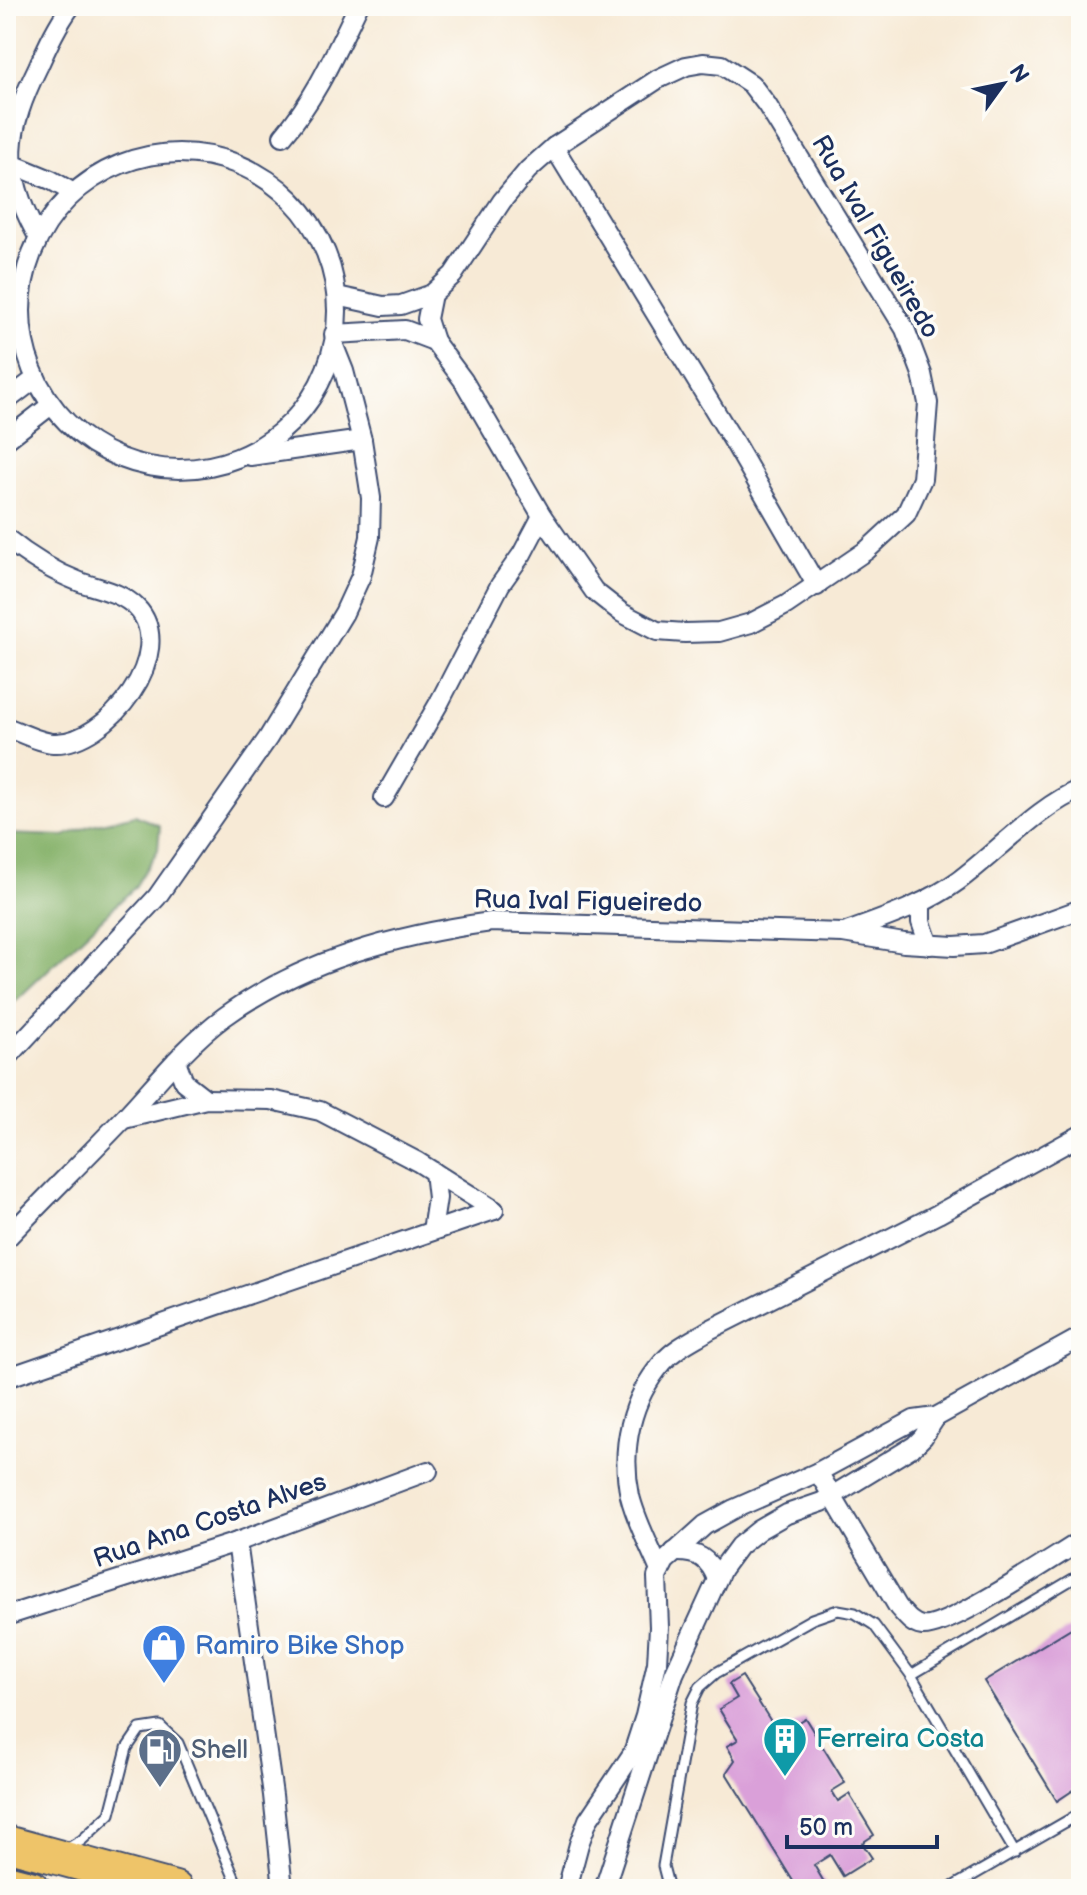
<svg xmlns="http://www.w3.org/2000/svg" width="1087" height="1895" font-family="'Balsamiq Sans',sans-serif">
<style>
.forest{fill:#86b26a;stroke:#507064;stroke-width:2}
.building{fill:#daa0d9}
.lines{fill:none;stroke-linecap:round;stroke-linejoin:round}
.lane-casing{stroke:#3c4b70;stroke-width:13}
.street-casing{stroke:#3c4b70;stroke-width:22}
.highway-casing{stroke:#3c4b70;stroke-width:38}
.lane{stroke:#fff;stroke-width:9}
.street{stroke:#fff;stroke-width:18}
.highway{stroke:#eec469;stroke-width:34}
.labels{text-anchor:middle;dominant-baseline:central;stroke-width:7;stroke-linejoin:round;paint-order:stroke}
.street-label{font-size:26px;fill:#1b2f5e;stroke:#fdfcf7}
.shop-label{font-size:26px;fill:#366cbe;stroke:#fdfcf7;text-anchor:start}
.culture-label{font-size:26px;fill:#0d838f;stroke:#fdfcf7;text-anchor:start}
.service-label{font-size:26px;fill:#4e5e75;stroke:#fdfcf7;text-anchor:start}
</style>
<rect width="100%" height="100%" fill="#fdfcf7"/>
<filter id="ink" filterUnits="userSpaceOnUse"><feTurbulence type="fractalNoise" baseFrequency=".0125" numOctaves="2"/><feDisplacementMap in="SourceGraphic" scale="16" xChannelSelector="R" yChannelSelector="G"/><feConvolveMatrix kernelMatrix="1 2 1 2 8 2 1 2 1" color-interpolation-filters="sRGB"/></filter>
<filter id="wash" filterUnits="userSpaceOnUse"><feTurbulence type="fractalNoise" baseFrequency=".006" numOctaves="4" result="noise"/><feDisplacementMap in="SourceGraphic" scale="32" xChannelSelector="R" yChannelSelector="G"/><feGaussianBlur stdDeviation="1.8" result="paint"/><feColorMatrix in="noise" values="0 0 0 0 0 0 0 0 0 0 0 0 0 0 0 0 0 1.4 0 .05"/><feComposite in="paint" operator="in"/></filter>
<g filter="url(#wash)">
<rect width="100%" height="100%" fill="#f7ead6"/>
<polygon class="forest" points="135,815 160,826 158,850 135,887 6,1010 6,834 64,836 92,825"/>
<g id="blocks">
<g class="building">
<polygon points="1081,1622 1081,1785 1057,1801 984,1681"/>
<polygon points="742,1676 779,1734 805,1718 845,1783 832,1791 838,1801 849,1794 874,1835 862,1843 872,1858 843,1876 830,1855 814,1865 828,1889 798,1889 726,1773 735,1760 727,1746 738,1740 719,1709 737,1698 729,1684"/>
</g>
</g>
</g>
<g filter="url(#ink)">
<use href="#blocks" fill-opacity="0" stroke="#3c4b70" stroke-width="2"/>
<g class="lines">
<g class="lane-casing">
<g id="lane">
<polyline points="911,1675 1081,1574"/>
<polyline points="65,1850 82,1840 110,1814 127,1748 140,1729 160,1726 178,1743 239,1889"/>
<polyline points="669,1889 663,1866 692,1703 700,1687 716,1673 812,1619 838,1610 855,1613 874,1625 911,1675 1015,1852"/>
<polyline points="949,1889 1081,1813"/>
</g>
</g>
<g class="street-casing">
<g id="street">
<path d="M283,136C317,96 335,53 358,6"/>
<polyline points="554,147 734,442 817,586"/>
<circle cx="179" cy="311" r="158"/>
<polyline points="12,164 51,180 72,192"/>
<path d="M36,233C1,169 7,130 38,67C48,45 57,25 71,6"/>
<polyline points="432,294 427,319 434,341"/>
<polyline points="334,334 405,330 434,341 463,380 542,516 594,591 622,613 657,631 685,633 719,632 751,623 786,605 867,550 906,514 922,479 928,403 922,374 905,329 767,105 751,84 722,65 703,63 686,66 658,79 554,147 528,170 502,201 453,275 432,294 401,305 383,306 337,296"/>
<polyline points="6,401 35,379"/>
<polyline points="6,440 51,405"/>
<polyline points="250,456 362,440"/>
<path d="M6,538C28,556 54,572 80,582C99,589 121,592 136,607C180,651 107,746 53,743C38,742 20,732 6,727"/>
<polyline points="384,798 439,703 500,585 522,554 542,516"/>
<polyline points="921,903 921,922 929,945"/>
<path d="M847,932C885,918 925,905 958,881C995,854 1041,804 1081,789"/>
<polyline points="6,1059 157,897 268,738 344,613 361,576 370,537 371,498 362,440 344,371 334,346"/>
<polyline points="176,1061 184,1082 206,1099"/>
<polyline points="124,1119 206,1099 271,1100 320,1111 418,1162 494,1210"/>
<polyline points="432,1231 437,1198 434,1172"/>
<path d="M6,1239C45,1198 86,1158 125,1117C157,1083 186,1045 224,1017C302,960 397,935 491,922L843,933L904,943L954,946L984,944L1081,909"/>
<polyline points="6,1378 494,1210"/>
<path d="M818,1472L898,1607C905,1615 911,1624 922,1626C946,1630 1054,1557 1081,1541"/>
<polyline points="237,1542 273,1795 283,1889"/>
<path d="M674,1552C697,1551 709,1558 717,1579"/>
<path d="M660,1571C650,1547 636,1521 630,1496C620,1448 631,1399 663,1362C675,1348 693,1340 709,1330L938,1214L1081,1135"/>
<polyline points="6,1616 237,1542 428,1471"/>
<polyline points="567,1889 579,1844 588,1820 633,1753 645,1716 657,1663 659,1627 657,1577 665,1561 705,1525 734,1509 818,1472 914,1420 936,1417 1081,1337"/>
<polyline points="604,1889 674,1674 722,1569 739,1546 759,1530 787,1514 822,1502 914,1446 923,1437 936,1417"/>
</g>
</g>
<g class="highway-casing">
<g id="highway">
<polyline points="6,1843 175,1889"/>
<polyline points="6,1882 33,1889"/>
</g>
</g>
<use href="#lane" class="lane"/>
<use href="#street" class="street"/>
<use href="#highway" class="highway"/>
</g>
</g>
<defs>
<g id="shop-pin" transform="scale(2.3)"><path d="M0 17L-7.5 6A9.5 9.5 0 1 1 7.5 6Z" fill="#3f7fe0" stroke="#fdfcf7"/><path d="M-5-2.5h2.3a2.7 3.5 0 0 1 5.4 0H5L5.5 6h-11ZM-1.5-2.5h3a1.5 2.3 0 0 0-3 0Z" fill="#fff"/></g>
<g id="building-pin" transform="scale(2.3)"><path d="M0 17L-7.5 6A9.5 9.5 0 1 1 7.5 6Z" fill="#0f9aa8" stroke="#fdfcf7"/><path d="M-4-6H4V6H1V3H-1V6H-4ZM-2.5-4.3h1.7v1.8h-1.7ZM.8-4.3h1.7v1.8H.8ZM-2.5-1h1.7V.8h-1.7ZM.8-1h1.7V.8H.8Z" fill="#fff"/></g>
<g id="fuel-pin" transform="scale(2.3)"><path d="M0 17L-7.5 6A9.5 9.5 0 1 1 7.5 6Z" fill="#5c6f8a" stroke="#fdfcf7"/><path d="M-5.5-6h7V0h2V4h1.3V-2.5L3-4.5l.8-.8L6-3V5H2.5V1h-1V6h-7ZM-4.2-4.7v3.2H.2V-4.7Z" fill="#fff"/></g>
</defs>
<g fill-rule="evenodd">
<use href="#shop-pin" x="164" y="1646"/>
<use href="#building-pin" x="785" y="1739"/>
<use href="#fuel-pin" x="160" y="1750"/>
</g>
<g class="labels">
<g class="street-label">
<text transform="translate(875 237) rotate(60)">Rua Ival Figueiredo</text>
<text transform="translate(588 902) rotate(1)">Rua Ival Figueiredo</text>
<text transform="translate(210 1521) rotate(-19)">Rua Ana Costa Alves</text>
</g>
<g class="shop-label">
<text x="195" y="1646">Ramiro Bike Shop</text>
</g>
<g class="culture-label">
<text x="816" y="1739">Ferreira Costa</text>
</g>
<g class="service-label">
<text x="191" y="1750">Shell</text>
</g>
</g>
<rect width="1087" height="1895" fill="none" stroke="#fdfcf7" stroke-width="32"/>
<g transform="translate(1003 84) rotate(57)" stroke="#fdfcf7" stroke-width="6" paint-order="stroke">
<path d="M0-6L14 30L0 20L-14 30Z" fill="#1b2f5e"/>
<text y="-12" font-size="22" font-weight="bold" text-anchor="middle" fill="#1b2f5e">N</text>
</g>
<path d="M787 1835v12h150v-12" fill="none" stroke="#1b2f5e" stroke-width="4"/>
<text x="799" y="1835" font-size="24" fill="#1b2f5e" stroke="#fdfcf7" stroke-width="6" paint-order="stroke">50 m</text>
</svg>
